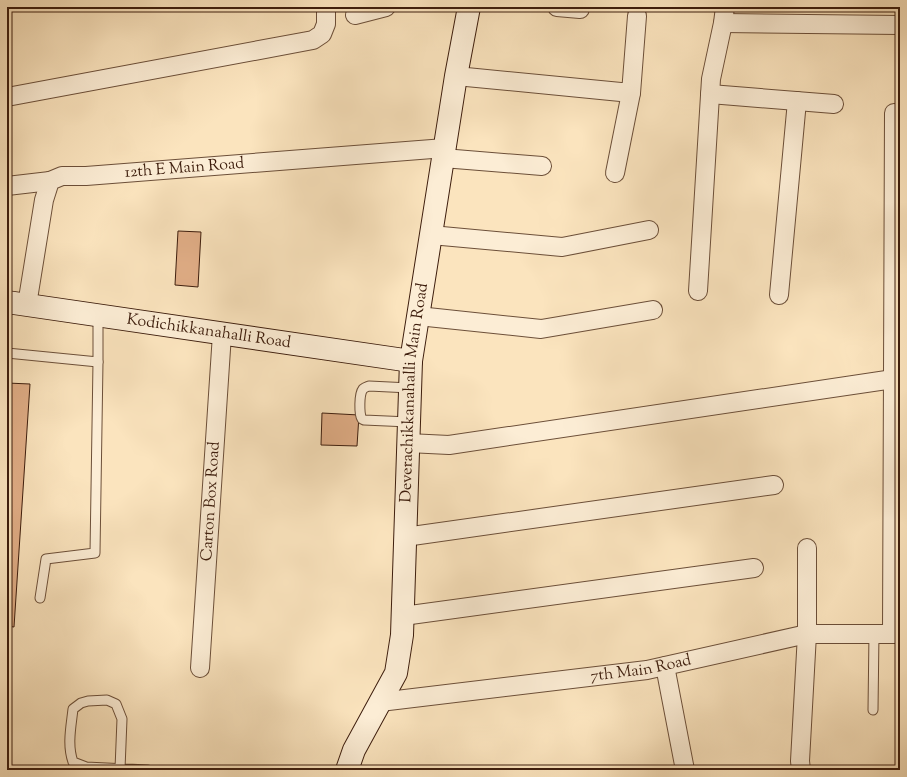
<svg xmlns="http://www.w3.org/2000/svg" width="907" height="777" font-family="'Sorts Mill Goudy',serif">
<style>
.building{fill:#e1ae87;stroke:#3d1d0d}
.lines{fill:none;stroke-linecap:round;stroke-linejoin:round}
.lane-casing{stroke:#6c4f39;stroke-width:11}
.street-casing{stroke:#6c4f39;stroke-width:20}
.secondary-casing{stroke:#3d1d0d;stroke-width:24}
.lane{stroke:#fcedd5;stroke-width:9}
.street{stroke:#fcedd5;stroke-width:18}
.secondary{stroke:#fcedd5;stroke-width:22}
.labels{text-anchor:middle;dominant-baseline:central;stroke-width:3.5;stroke-linejoin:round;paint-order:stroke}
.street-label{font-size:16px;fill:#3d1d0d;stroke:#fcedd5}
</style>
<rect width="100%" height="100%" fill="#fbe4be"/>
<filter id="stains"><feTurbulence type="fractalNoise" baseFrequency=".005" numOctaves="4"/><feColorMatrix values="0 0 0 0 .2 0 0 0 0 .09 0 0 0 0 .02 0 0 0 .5 -.17"/></filter>
<radialGradient id="worn" r=".72"><stop offset=".6" stop-color="#630" stop-opacity="0"/><stop offset="1" stop-color="#630" stop-opacity=".3"/></radialGradient>
<g class="building">
<polygon points="178,231 201,232 198,287 175,285"/>
<polygon points="7,383 30,384 14,627 7,626"/>
<polygon points="322,413 359,415 357,446 321,445"/>
</g>
<g class="lines">
<g class="lane-casing">
<g id="lane">
<polyline points="7,353 98,362 98,316"/>
<path d="M409,422L364,420L362,419C359,414 359,394 363,389C365,387 366,387 369,386L410,388"/>
<polyline points="40,598 46,559 95,553 98,362"/>
<polyline points="873,710 874,633"/>
<path d="M120,769L122,719L116,704L107,700L88,701L81,703L73,709C71,727 67,745 73,762L86,767L148,770"/>
</g>
</g>
<g class="street-casing">
<g id="street">
<polyline points="557,7 580,9"/>
<polyline points="355,15 386,7"/>
<polyline points="723,23 900,25"/>
<polyline points="456,76 631,93 637,16"/>
<polyline points="710,94 834,104"/>
<polyline points="7,97 313,40 322,34 326,24 326,7"/>
<polyline points="443,158 542,166"/>
<polyline points="615,173 631,93"/>
<polyline points="7,186 50,181"/>
<polyline points="431,235 562,247 649,230"/>
<polyline points="698,291 711,79 723,23 725,7"/>
<polyline points="779,295 797,101"/>
<path id="s1" d="M27,305L44,200L50,181L62,176H86L445,148"/>
<polyline points="418,316 541,329 653,310"/>
<polyline points="408,443 449,445 900,378"/>
<polyline points="405,537 774,485"/>
<polyline points="403,616 754,568"/>
<polyline points="892,633 894,113"/>
<polyline points="665,666 685,770"/>
<path id="s2" d="M200,668L222,334"/>
<path id="s3" d="M380,702L647,670L807,634H900"/>
<polyline points="801,770 800,761 807,634 807,548"/>
</g>
</g>
<g class="secondary-casing">
<g id="secondary">
<path id="s4" d="M7,302L411,361"/>
<path id="s5" d="M347,770L354,750L396,673L402,635L411,361L456,76L469,7"/>
</g>
</g>
<use href="#lane" class="lane"/>
<use href="#street" class="street"/>
<use href="#secondary" class="secondary"/>
</g>
<g class="labels">
<g class="street-label">
<text stroke="none"><textPath href="#s1" startOffset="262">12th E Main Road</textPath></text>
<text stroke="none"><textPath href="#s4" startOffset="204">Kodichikkanahalli Road</textPath></text>
<text stroke="none"><textPath href="#s5" startOffset="390">Deverachikkanahalli Main Road</textPath></text>
<text stroke="none"><textPath href="#s2" startOffset="167">Carton Box Road</textPath></text>
<text stroke="none"><textPath href="#s3" startOffset="263">7th Main Road</textPath></text>
</g>
</g>
<rect width="907" height="777" fill="none" stroke="#fbe4be" stroke-width="24"/>
<rect x="8" y="8" width="891" height="761" fill="none" stroke="#3d1d0d" stroke-width="2"/>
<rect x="12" y="12" width="883" height="753" fill="none" stroke="#3d1d0d"/>
<rect width="100%" height="100%" filter="url(#stains)"/>
<rect width="100%" height="100%" fill="url(#worn)"/>
</svg>
